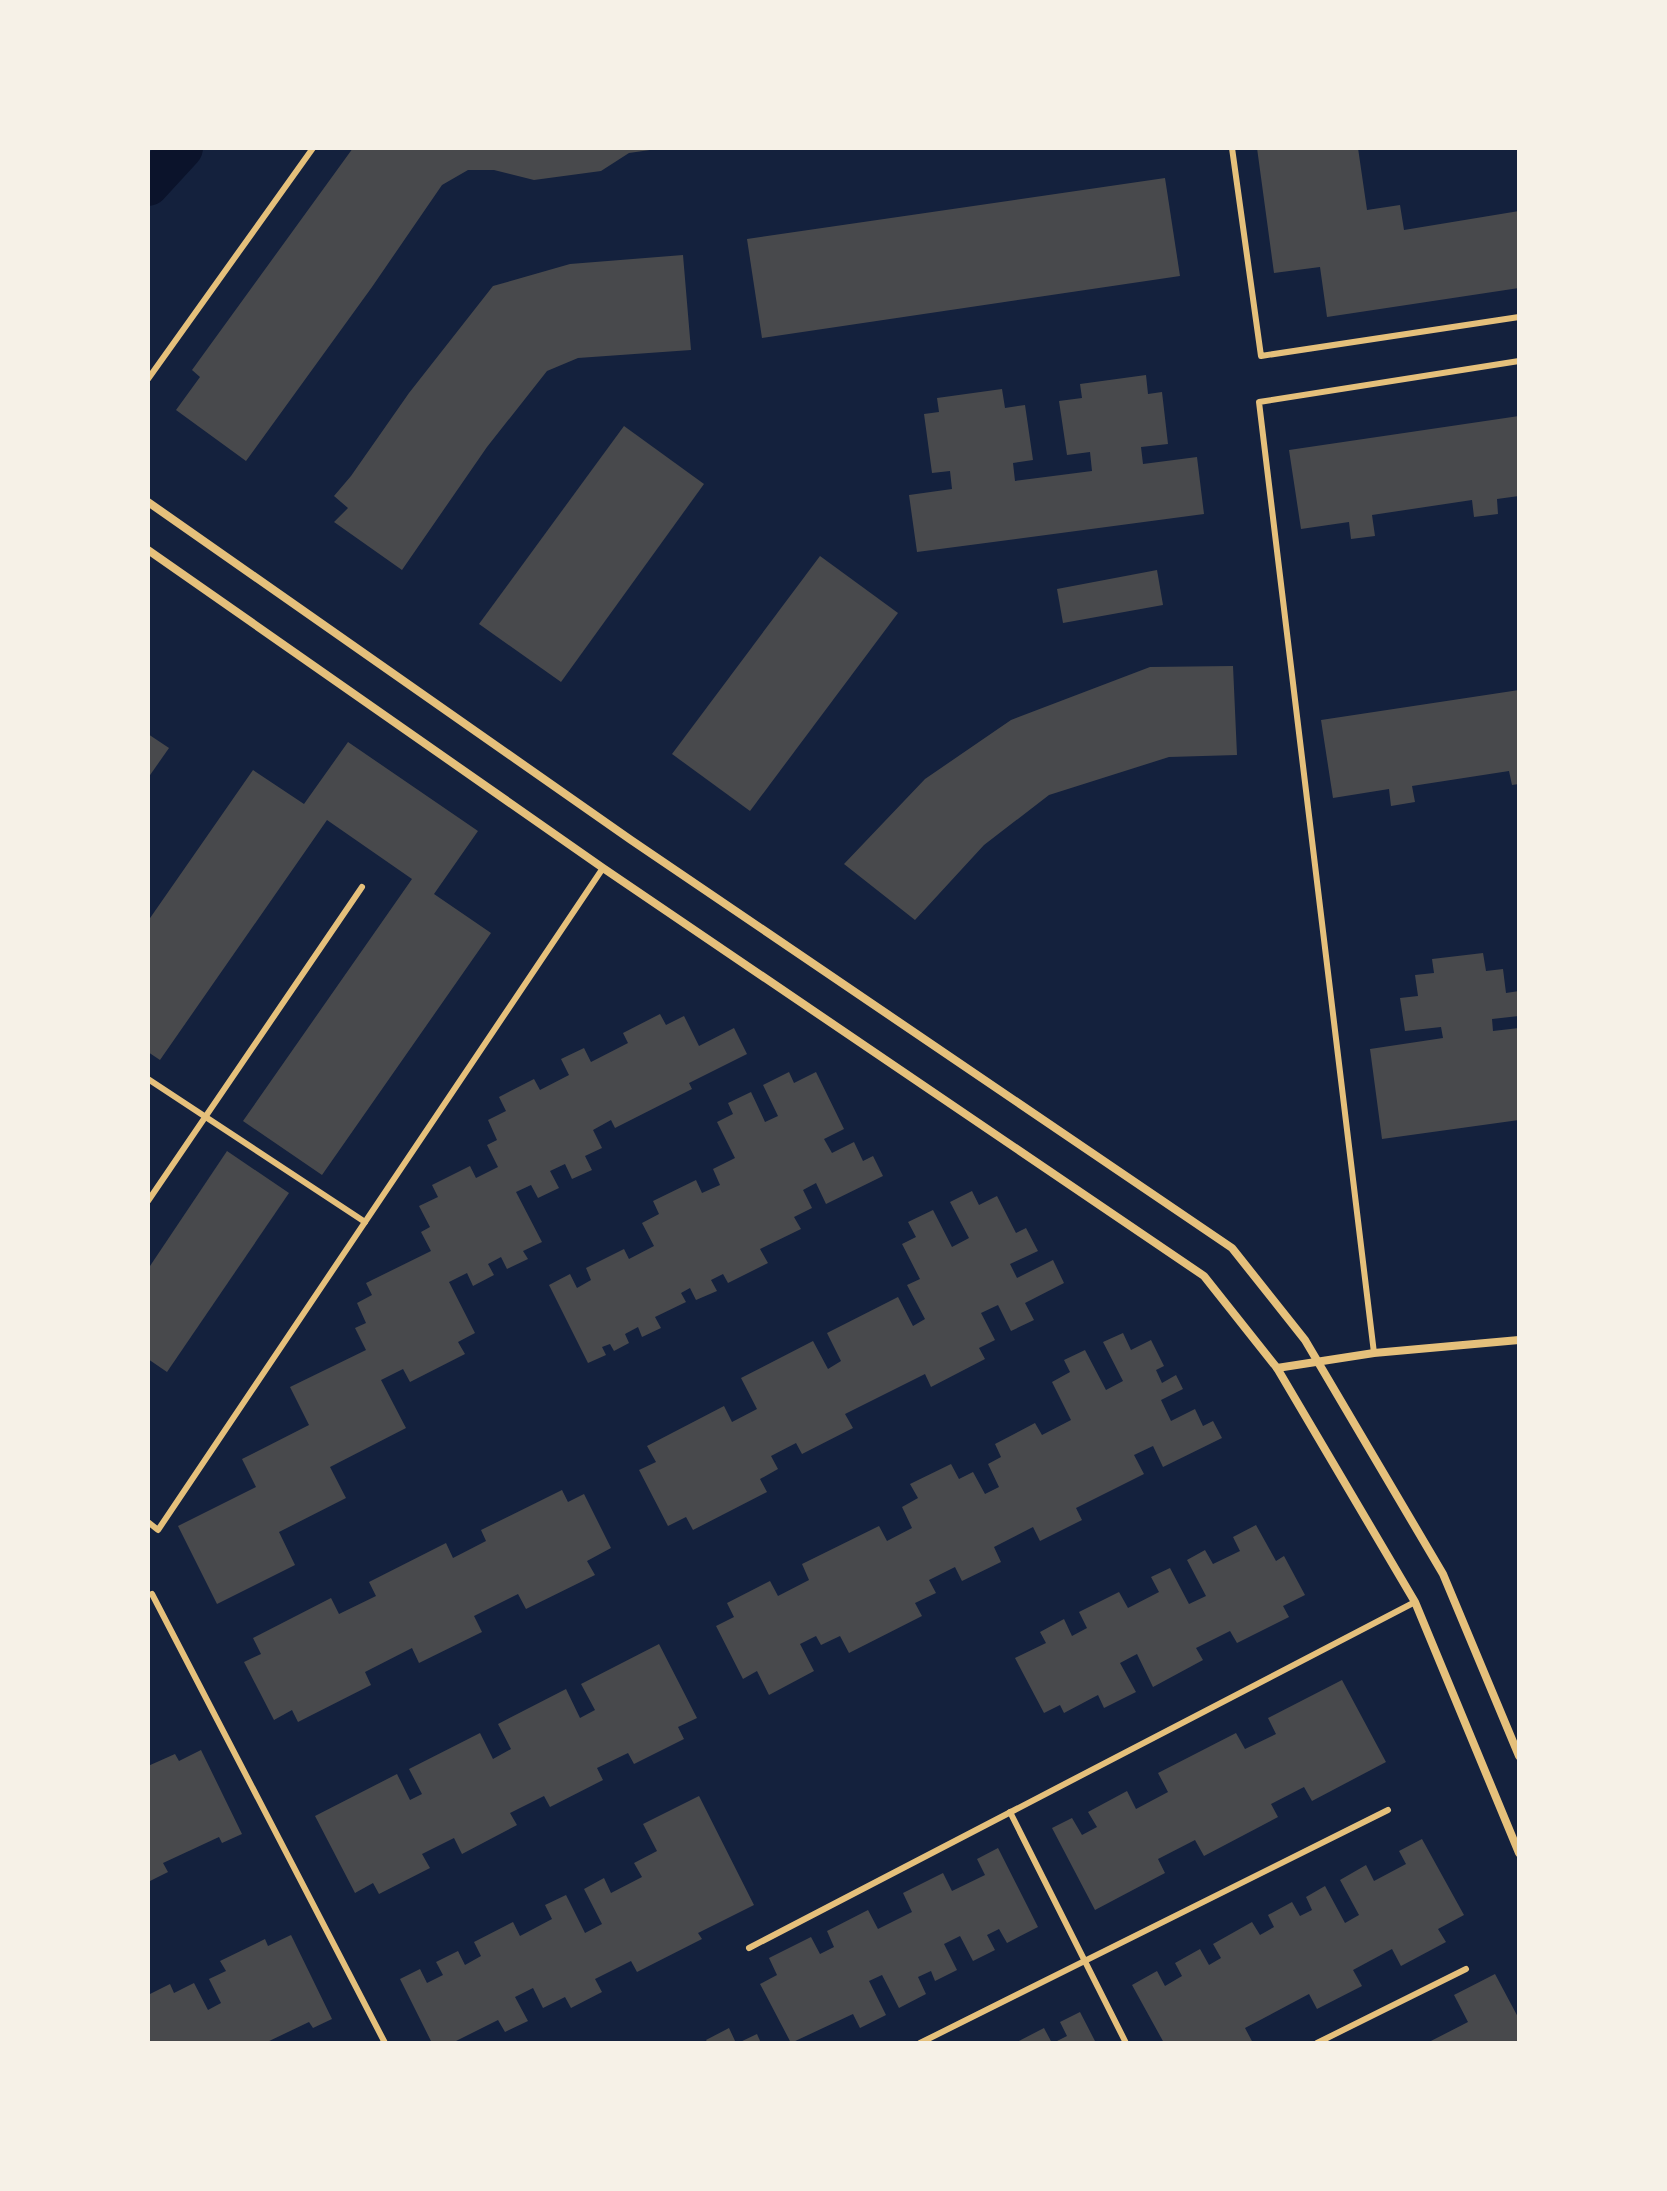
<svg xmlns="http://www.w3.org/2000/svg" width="1667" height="2191" font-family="'Archivo Narrow',sans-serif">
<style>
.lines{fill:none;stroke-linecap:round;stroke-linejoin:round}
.canal{stroke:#0b132b;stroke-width:42}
.building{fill:#48494c}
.service{stroke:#e5c07b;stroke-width:6}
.minor{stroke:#e5c07b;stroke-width:8}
</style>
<rect width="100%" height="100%" fill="#14213d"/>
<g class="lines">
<polyline class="canal" points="148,185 182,148"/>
</g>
<g class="building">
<polygon points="353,148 650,150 629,153 601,171 534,180 494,170 468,170 442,185 372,287 246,461 176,410 200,377 192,370"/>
<polygon points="1257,148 1358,148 1367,210 1400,205 1404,230 1519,211 1519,288 1327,317 1320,267 1274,273"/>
<polygon points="1165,178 1180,276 762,338 747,239"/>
<polygon points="683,255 691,350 578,358 547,371 487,447 402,570 334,522 348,508 334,496 351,476 409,393 493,286 570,264"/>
<polygon points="1146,375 1148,394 1162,392 1168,444 1141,447 1143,464 1197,457 1204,514 917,552 909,495 952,489 950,471 932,473 924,414 939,412 937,398 1002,389 1005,408 1025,405 1033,460 1013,463 1015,481 1092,471 1090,452 1067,455 1059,401 1082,398 1080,384"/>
<polygon points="1519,416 1519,496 1497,499 1498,514 1474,517 1472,500 1372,515 1375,536 1351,539 1349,522 1301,529 1289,450"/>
<polygon points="624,426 704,484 561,682 479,624"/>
<polygon points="820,556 898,613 750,811 672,754"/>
<polygon points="1157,570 1163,605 1063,623 1057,589"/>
<polygon points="1233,666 1237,755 1169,757 1049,795 984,845 915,920 844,864 925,779 1011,720 1150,667"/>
<polygon points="1519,690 1519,784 1512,785 1509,771 1412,786 1415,802 1391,806 1389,789 1333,798 1321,720"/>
<polygon points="148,734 169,748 148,778"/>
<polygon points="348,742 478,831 434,894 491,933 322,1175 243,1121 412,879 327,820 160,1060 148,1052 148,921 253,770 304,804"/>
<polygon points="1483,953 1486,971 1503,969 1506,993 1519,991 1519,1016 1492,1019 1493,1031 1519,1028 1519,1120 1382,1139 1370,1049 1443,1038 1441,1027 1405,1031 1400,998 1418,996 1415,975 1434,973 1432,959"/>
<polygon points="660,1014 666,1025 684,1016 699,1046 734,1028 747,1054 689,1083 692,1089 615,1128 611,1120 593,1130 602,1148 585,1156 592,1170 572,1179 565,1164 550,1171 559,1188 538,1198 531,1185 516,1192 542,1242 523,1251 528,1259 507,1269 501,1257 488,1264 494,1275 473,1286 467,1273 449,1282 475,1333 458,1342 465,1354 410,1382 403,1369 381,1380 406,1428 330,1467 346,1498 279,1532 295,1565 217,1604 178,1526 256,1487 242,1459 309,1425 290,1387 366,1350 355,1328 366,1323 357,1303 372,1295 366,1283 431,1251 421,1232 430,1227 419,1206 438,1197 432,1185 470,1166 476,1178 498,1167 487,1145 497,1140 488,1120 506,1111 499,1097 534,1079 540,1090 569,1075 561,1059 584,1048 591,1062 628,1043 623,1033"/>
<polygon points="789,1072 794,1083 816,1072 844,1129 824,1139 832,1153 854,1142 863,1161 873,1156 883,1176 826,1204 816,1183 803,1190 812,1208 794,1217 801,1229 760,1249 768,1263 728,1283 723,1274 711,1280 717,1291 696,1300 690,1288 681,1293 686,1302 655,1317 661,1328 642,1337 638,1327 625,1334 629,1343 614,1351 610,1344 602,1347 606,1355 588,1363 549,1285 570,1274 577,1288 591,1280 586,1268 624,1249 629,1259 654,1246 642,1223 659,1214 653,1201 696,1180 702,1193 720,1185 713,1169 735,1158 717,1122 733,1114 728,1103 751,1092 765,1122 778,1116 763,1085"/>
<polygon points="227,1151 289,1193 167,1372 148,1359 148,1269"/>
<polygon points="972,1191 979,1205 997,1196 1016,1233 1026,1228 1038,1251 1010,1264 1017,1278 1053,1260 1064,1283 1025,1303 1034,1320 1011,1331 998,1305 981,1313 995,1340 979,1348 985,1359 931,1387 925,1374 845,1414 853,1428 802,1454 796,1443 771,1456 778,1469 760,1479 767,1492 693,1530 686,1517 668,1526 639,1470 656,1462 647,1446 724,1406 732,1422 757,1409 741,1378 813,1341 828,1369 841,1361 827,1333 898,1297 913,1326 925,1319 907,1285 920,1279 902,1244 916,1237 908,1222 933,1210 952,1247 969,1238 950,1202"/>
<polygon points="1123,1333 1131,1350 1151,1340 1164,1366 1156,1370 1162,1383 1176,1375 1183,1389 1161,1400 1171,1421 1195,1409 1203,1426 1213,1421 1222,1438 1163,1467 1153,1446 1134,1455 1144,1474 1076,1508 1082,1520 1040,1541 1033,1527 994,1547 1001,1562 962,1581 955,1567 929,1580 936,1593 915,1603 922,1616 849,1653 840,1636 821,1645 816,1636 800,1644 814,1671 769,1695 757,1671 743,1679 716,1626 734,1617 727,1603 770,1581 778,1596 809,1580 802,1564 879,1526 887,1541 912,1528 902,1507 918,1498 910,1484 951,1464 959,1479 973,1472 985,1494 999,1487 988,1464 1001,1457 995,1444 1035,1423 1042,1435 1071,1420 1052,1382 1070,1372 1064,1360 1085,1350 1106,1390 1123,1381 1103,1342"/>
<polygon points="562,1490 568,1502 584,1494 611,1548 587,1561 595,1575 526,1609 518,1594 474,1616 482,1632 419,1663 412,1648 365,1672 371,1685 298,1722 292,1710 274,1720 244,1662 261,1654 253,1638 331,1598 339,1614 376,1596 369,1582 446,1543 453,1558 486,1541 481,1530"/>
<polygon points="1256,1525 1276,1561 1284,1556 1305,1595 1283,1606 1289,1617 1237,1643 1230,1631 1196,1648 1203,1660 1153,1687 1137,1654 1120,1663 1136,1692 1104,1708 1098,1695 1064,1713 1060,1705 1044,1713 1015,1658 1046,1643 1040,1632 1064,1619 1072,1636 1087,1628 1079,1612 1119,1592 1128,1608 1159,1592 1151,1577 1170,1568 1189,1604 1206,1596 1187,1560 1205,1550 1213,1564 1240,1551 1233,1537"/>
<polygon points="659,1644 697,1718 678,1727 684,1739 634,1764 628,1753 597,1768 603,1780 550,1807 544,1796 510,1813 517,1825 462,1854 454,1838 422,1854 430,1868 379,1894 373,1883 355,1893 315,1816 397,1774 410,1800 422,1794 409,1769 480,1733 493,1759 511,1749 498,1724 566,1689 580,1718 595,1710 581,1684"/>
<polygon points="1342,1680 1386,1762 1312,1801 1304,1787 1271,1804 1278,1817 1204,1856 1195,1840 1158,1859 1165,1873 1095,1910 1052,1828 1072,1818 1082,1835 1097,1827 1088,1812 1127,1791 1136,1809 1168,1792 1158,1773 1236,1733 1245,1749 1276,1734 1268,1718"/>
<polygon points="201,1750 242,1834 222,1843 219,1837 163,1863 168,1872 148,1882 148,1766 175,1754 179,1761"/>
<polygon points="699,1796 754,1905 698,1933 702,1939 637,1972 631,1961 595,1979 602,1992 571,2008 565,1997 543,2008 533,1988 515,1997 528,2021 505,2032 498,2020 452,2043 432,2043 400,1979 420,1969 427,1983 443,1975 436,1962 458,1951 465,1965 481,1956 474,1942 513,1922 520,1936 552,1919 545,1905 566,1895 585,1933 602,1924 584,1889 604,1878 611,1893 642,1877 634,1863 657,1851 643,1824"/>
<polygon points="1422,1839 1464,1915 1438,1929 1446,1942 1401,1966 1392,1949 1353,1970 1362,1986 1317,2009 1309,1994 1245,2028 1253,2043 1164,2043 1132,1985 1157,1971 1165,1986 1182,1976 1175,1963 1200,1949 1209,1965 1221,1958 1213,1944 1252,1922 1260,1935 1274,1927 1268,1915 1292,1902 1300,1916 1312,1910 1306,1897 1325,1886 1345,1923 1359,1915 1340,1880 1366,1865 1374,1881 1406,1864 1399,1851"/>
<polygon points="998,1848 1038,1927 1007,1943 999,1929 987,1935 995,1950 973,1961 960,1936 944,1944 957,1970 935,1981 931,1971 918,1977 926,1994 899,2008 882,1975 869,1981 886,2015 860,2028 853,2014 791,2043 760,1984 777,1975 769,1958 811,1937 820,1954 834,1947 827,1931 868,1910 878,1929 912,1912 903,1893 943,1873 952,1891 985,1875 977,1859"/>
<polygon points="291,1935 332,2019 313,2028 309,2022 265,2043 148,2043 148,1995 170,1984 174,1993 194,1983 208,2010 221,2003 209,1979 226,1971 220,1961 265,1939 268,1946"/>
<polygon points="1495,1974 1519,2019 1519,2043 1427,2043 1468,2022 1454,1995"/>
<polygon points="1080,2012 1096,2043 1053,2043 1067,2036 1060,2022"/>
<polygon points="729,2028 736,2043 708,2043 706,2040"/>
<polygon points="1044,2028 1052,2043 1015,2043"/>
<polygon points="757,2034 761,2043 738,2043"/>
</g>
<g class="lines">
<g class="service">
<polyline points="1232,148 1261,356 1519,317"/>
<polyline points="148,379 313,148"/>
<polyline points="148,1079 365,1222"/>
<polyline points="148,1201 362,887"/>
<polyline points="1374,1353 1259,402 1519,361"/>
<polyline points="148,1522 158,1530 603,868"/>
<polyline points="152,1594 385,2043"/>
<polyline points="1010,1812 1126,2043"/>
<polyline points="749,1948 1415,1602"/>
<polyline points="920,2043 1388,1810"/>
<polyline points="1317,2043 1466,1969"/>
</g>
<g class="minor">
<polyline points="148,502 631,840 1232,1248 1305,1340 1443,1574 1519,1756"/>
<polyline points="148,550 603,868 1204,1276 1277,1368 1415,1602 1519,1853"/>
<polyline points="1277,1368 1374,1353 1519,1340"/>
</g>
</g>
<rect width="1667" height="2191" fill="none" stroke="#f6f1e7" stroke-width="300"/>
</svg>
